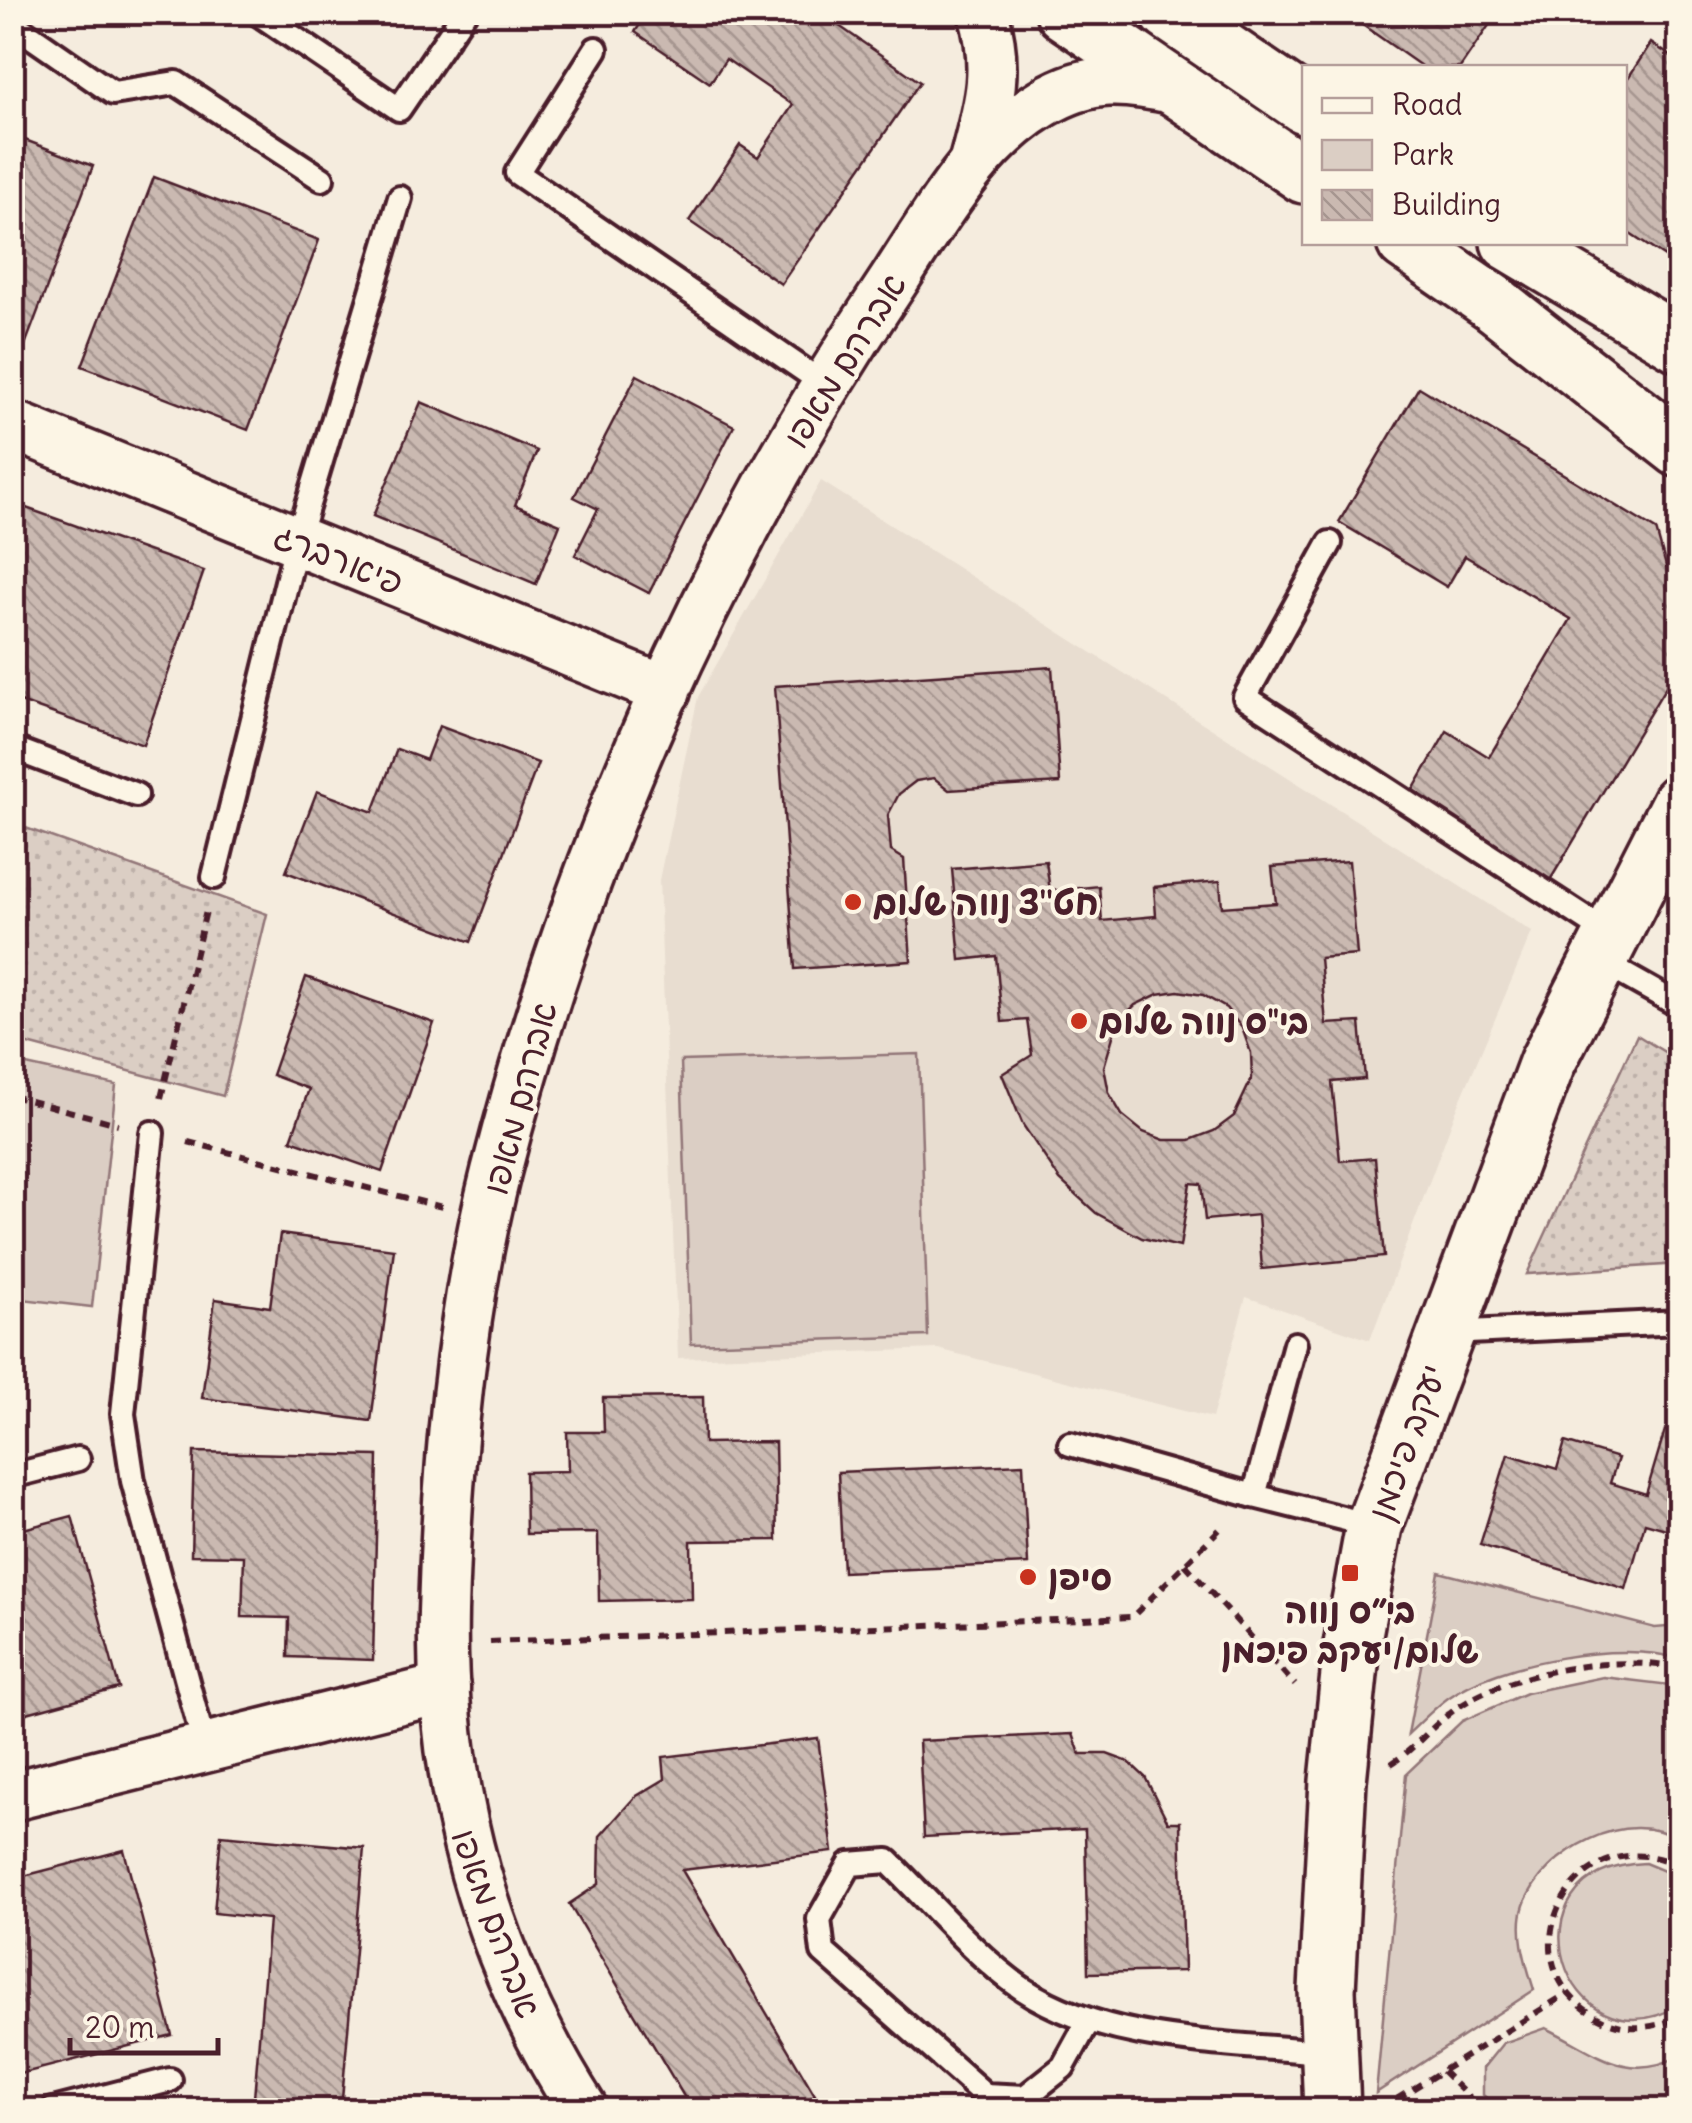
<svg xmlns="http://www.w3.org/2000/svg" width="1692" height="2123" font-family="Delius,'Playpen Sans Hebrew',sans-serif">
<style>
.built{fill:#e8ddd0}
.grass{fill:url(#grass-dots);stroke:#927678;stroke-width:2.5}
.park{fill:#dbcec4;stroke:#927678;stroke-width:2.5}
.building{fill:url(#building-back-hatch);stroke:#4a1f2b;stroke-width:2.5;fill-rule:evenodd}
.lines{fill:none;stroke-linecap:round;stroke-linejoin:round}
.lane-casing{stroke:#4a1f2b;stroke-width:30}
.street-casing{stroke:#4a1f2b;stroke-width:55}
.secondary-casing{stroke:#4a1f2b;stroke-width:62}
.path{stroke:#4a1f2b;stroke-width:6;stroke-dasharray:10 8;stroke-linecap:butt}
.lane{stroke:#fcf5e5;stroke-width:22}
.street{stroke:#fcf5e5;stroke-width:48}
.secondary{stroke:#fcf5e5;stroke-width:55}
.poi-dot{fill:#c8321e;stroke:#fcf5e5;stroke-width:4}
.labels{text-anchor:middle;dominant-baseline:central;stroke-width:8;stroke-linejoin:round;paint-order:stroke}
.street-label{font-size:35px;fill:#4a1f2b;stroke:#fcf5e5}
.poi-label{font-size:35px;font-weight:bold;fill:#4a1f2b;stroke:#fcf5e5;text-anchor:start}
</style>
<defs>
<pattern id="grass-dots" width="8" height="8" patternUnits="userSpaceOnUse" patternTransform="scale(2.5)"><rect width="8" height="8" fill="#dbcec4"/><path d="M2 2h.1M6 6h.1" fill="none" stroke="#bdb0a9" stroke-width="1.8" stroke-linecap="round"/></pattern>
<pattern id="building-back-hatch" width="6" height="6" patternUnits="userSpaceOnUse" patternTransform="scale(2.5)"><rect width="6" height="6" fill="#cab9b1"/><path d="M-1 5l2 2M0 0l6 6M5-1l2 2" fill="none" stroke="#a69690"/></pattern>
</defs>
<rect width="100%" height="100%" fill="#f5ecde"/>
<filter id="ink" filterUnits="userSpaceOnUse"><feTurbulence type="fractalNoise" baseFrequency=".01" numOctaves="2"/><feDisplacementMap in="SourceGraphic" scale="20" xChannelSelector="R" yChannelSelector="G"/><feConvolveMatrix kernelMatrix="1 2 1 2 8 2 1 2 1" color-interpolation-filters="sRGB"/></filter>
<g filter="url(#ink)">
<polygon class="built" points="821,481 1532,932 1456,1111 1370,1340 1246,1297 1212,1418 938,1349 678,1358 659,880 698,697"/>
<g class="grass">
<polygon points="20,826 267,914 223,1096 13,1040 12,859"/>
<polygon points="1637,1035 1679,1061 1679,1264 1527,1274"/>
</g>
<g class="park">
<polygon points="919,1054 928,1336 691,1344 681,1061"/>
<polygon points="13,1062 116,1085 92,1307 13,1298"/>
<path d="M1439,1572L1655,1628L1679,1626V1659C1621,1640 1498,1662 1448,1698C1434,1708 1421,1722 1408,1734Z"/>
<path d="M1603,1677L1679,1686V1840C1628,1806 1544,1850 1524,1905C1515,1931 1526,1964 1534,1990L1376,2093L1406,1774L1462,1721L1526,1693Z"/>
<path d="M1645,1863L1679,1877L1680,2005C1564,2073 1498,1869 1645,1863Z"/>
<path d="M1546,2028C1595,2051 1626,2084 1679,2056V2110H1501L1483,2095V2068L1503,2043Z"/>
</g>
<g class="building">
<polygon points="648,12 819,12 920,82 781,284 689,221 740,145 758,157 793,105 726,59 710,83 635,32"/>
<polygon points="1344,12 1498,12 1460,68 1424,68"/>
<polygon points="1651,43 1680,62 1680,267 1624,230 1624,84"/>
<polygon points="12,135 93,166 22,353 12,350"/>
<polygon points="154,177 319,240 248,430 82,366"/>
<polygon points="637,375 734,426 649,593 575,555 598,509 574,497"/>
<polygon points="1419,387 1656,530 1680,617 1680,663 1549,882 1409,797 1447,731 1489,757 1571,619 1465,556 1447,587 1339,522"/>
<polygon points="421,402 537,451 515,505 560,524 536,584 373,516"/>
<polygon points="12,503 204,571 143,745 12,699"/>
<polygon points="1052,667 1060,783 949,790 934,778 916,781 899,794 888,815 891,851 904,859 911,961 795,969 775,686"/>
<polygon points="439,726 538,763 471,942 286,872 317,791 373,812 397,749 426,760"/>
<path d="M1046,861L1050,891L1099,886L1102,921L1156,916L1154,887L1220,881L1222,907L1276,903L1272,867L1349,861L1357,955L1320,958L1326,1024L1360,1022L1365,1079L1332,1082L1340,1161L1375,1158L1384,1257L1262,1269L1258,1215L1205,1220L1201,1184L1190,1183L1180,1247L1142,1238L1096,1213L1060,1180L1023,1125L1002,1074L1032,1055L1027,1020L1002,1022L996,956L960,960L952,869ZM1178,991L1203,995L1226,1008L1242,1028L1251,1053L1252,1078L1234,1116L1214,1131L1190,1140H1164L1143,1132L1122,1115L1109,1093L1104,1067L1117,1023L1135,1005L1158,994Z"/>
<polygon points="306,977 434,1023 382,1172 291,1140 309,1089 272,1075"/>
<polygon points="280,1234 394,1249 371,1421 202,1398 215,1299 270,1307"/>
<polygon points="703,1397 704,1443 775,1442 777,1540 691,1541 692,1599 599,1601 598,1533 526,1534 525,1472 568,1471 567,1432 604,1432 603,1398"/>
<polygon points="1665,1430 1680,1434 1680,1533 1645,1523 1626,1589 1480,1545 1508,1454 1557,1469 1565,1442 1618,1458 1610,1483 1646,1494"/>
<polygon points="194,1452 378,1456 373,1660 288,1657 289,1618 242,1617 244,1556 191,1555"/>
<polygon points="1023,1464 1028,1564 843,1572 838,1472"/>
<polygon points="72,1516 119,1688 12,1717 12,1532"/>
<polygon points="1073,1734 1080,1754 1107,1754 1129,1762 1145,1777 1168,1822 1180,1822 1184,1971 1088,1973 1085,1829 924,1837 919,1741"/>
<polygon points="818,1738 833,1852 682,1870 815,2095 789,2110 692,2110 569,1904 599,1884 600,1836 635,1797 665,1779 663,1757"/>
<polygon points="221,1835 364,1848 341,2110 253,2110 269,1919 214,1913"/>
<polygon points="124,1850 172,2035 12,2076 12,1879"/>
</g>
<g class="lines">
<g class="lane-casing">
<g id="lane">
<polyline points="256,12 399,109 465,12"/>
<polyline points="12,23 113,93 176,83 322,179"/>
<polyline points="596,49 517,173 824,384"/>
<polyline points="1330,543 1245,697 1611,935"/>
<polyline points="12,748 136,795"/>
<polyline points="214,877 297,541 400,198"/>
<polyline points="1600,961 1680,1006"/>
<polyline points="152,1133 123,1414 133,1481 205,1748"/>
<polyline points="1448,1333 1680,1322"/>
<polyline points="1295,1344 1254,1496 1374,1526"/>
<polyline points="1070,1444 1254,1496"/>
<polyline points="12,1476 78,1459"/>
<path d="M1089,2020L1063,2067L1025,2097L985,2095L823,1952L819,1919L850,1864L888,1861C929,1901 976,1957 1023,1989C1110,2046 1229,2042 1330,2053"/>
<polyline points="53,2110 170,2080"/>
</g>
</g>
<g class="street-casing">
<g id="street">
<path d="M974,161C989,105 1000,70 983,12"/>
<polyline points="12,425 666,691"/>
<polyline points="12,1796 445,1688"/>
<path d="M583,2110C487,1960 439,1791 443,1612C447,1466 460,1314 496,1172C577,854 711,552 894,280C936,216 976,143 1043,103C1091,74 1126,79 1178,90"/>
</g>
</g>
<g class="secondary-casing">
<g id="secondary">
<polyline points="1064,12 1304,175"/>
<polyline points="1168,12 1304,105"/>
<polyline points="1405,242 1495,304 1680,449"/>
<polyline points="1509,242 1680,344"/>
<polyline points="1332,2110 1327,1990 1338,1781 1352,1645 1374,1526 1547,1063 1680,802"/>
</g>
</g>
<g class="path">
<polyline points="12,1096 118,1124"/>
<polyline points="161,1098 206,911"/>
<polyline points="188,1142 442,1207"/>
<polyline points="1185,1564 1295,1685"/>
<polyline points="490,1642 1132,1617 1224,1525"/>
<path d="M1391,1764C1413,1750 1428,1730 1449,1714C1501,1672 1616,1653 1680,1669"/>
<path d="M1680,1866C1573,1815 1497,1964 1599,2018C1626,2032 1653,2029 1680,2017"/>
<polyline points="1442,2071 1482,2110"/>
<polyline points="1382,2108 1568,1993"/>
</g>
<use href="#lane" class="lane"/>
<use href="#street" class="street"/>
<use href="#secondary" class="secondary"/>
</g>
</g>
<g class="poi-dot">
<circle cx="853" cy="902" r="10"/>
<circle cx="1079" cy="1021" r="10"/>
<rect x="1340" y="1563" width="20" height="20" rx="5"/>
<circle cx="1028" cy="1577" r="10"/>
</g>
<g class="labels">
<g class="street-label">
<text transform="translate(844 360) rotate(-58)">אברהם מאפו</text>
<text transform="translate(339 558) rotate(22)">פיארברג</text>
<text transform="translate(519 1098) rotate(-75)">אברהם מאפו</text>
<text transform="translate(1406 1442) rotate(-70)">יעקב פיכמן</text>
<text transform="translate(497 1923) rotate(70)">אברהם מאפו</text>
</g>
<g class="poi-label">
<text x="873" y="902">חט''צ נווה שלום</text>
<text x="1099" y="1021">בי"ס נווה שלום</text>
<text x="1048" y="1577">סיפן</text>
<text x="1350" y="1610" text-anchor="middle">בי״ס נווה<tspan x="1350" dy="40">שלום/יעקב פיכמן</tspan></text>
</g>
</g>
<rect width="1692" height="2123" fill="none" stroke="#fcf5e5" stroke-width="50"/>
<rect x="25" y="25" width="1642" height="2073" fill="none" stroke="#4a1f2b" stroke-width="4" filter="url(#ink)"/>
<rect x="1302" y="65" width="325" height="180" fill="#fcf5e5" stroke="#b59f9b" stroke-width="2.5"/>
<rect x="1322" y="98" width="50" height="15" fill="#fcf5e5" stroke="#b59f9b" stroke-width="2.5"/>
<text x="1392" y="115" font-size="30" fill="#4a1f2b">Road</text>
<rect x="1322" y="140" width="50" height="30" fill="#dbcec4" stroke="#b59f9b" stroke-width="2.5"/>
<text x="1392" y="165" font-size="30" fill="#4a1f2b">Park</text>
<rect x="1322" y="190" width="50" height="30" fill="url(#building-back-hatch)" stroke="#b59f9b" stroke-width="2.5"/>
<text x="1392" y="215" font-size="30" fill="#4a1f2b">Building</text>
<path d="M70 2038v15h148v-15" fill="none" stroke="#4a1f2b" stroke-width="5"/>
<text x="85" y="2038" font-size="30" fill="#4a1f2b" stroke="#fcf5e5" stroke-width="8" paint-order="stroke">20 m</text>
</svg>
